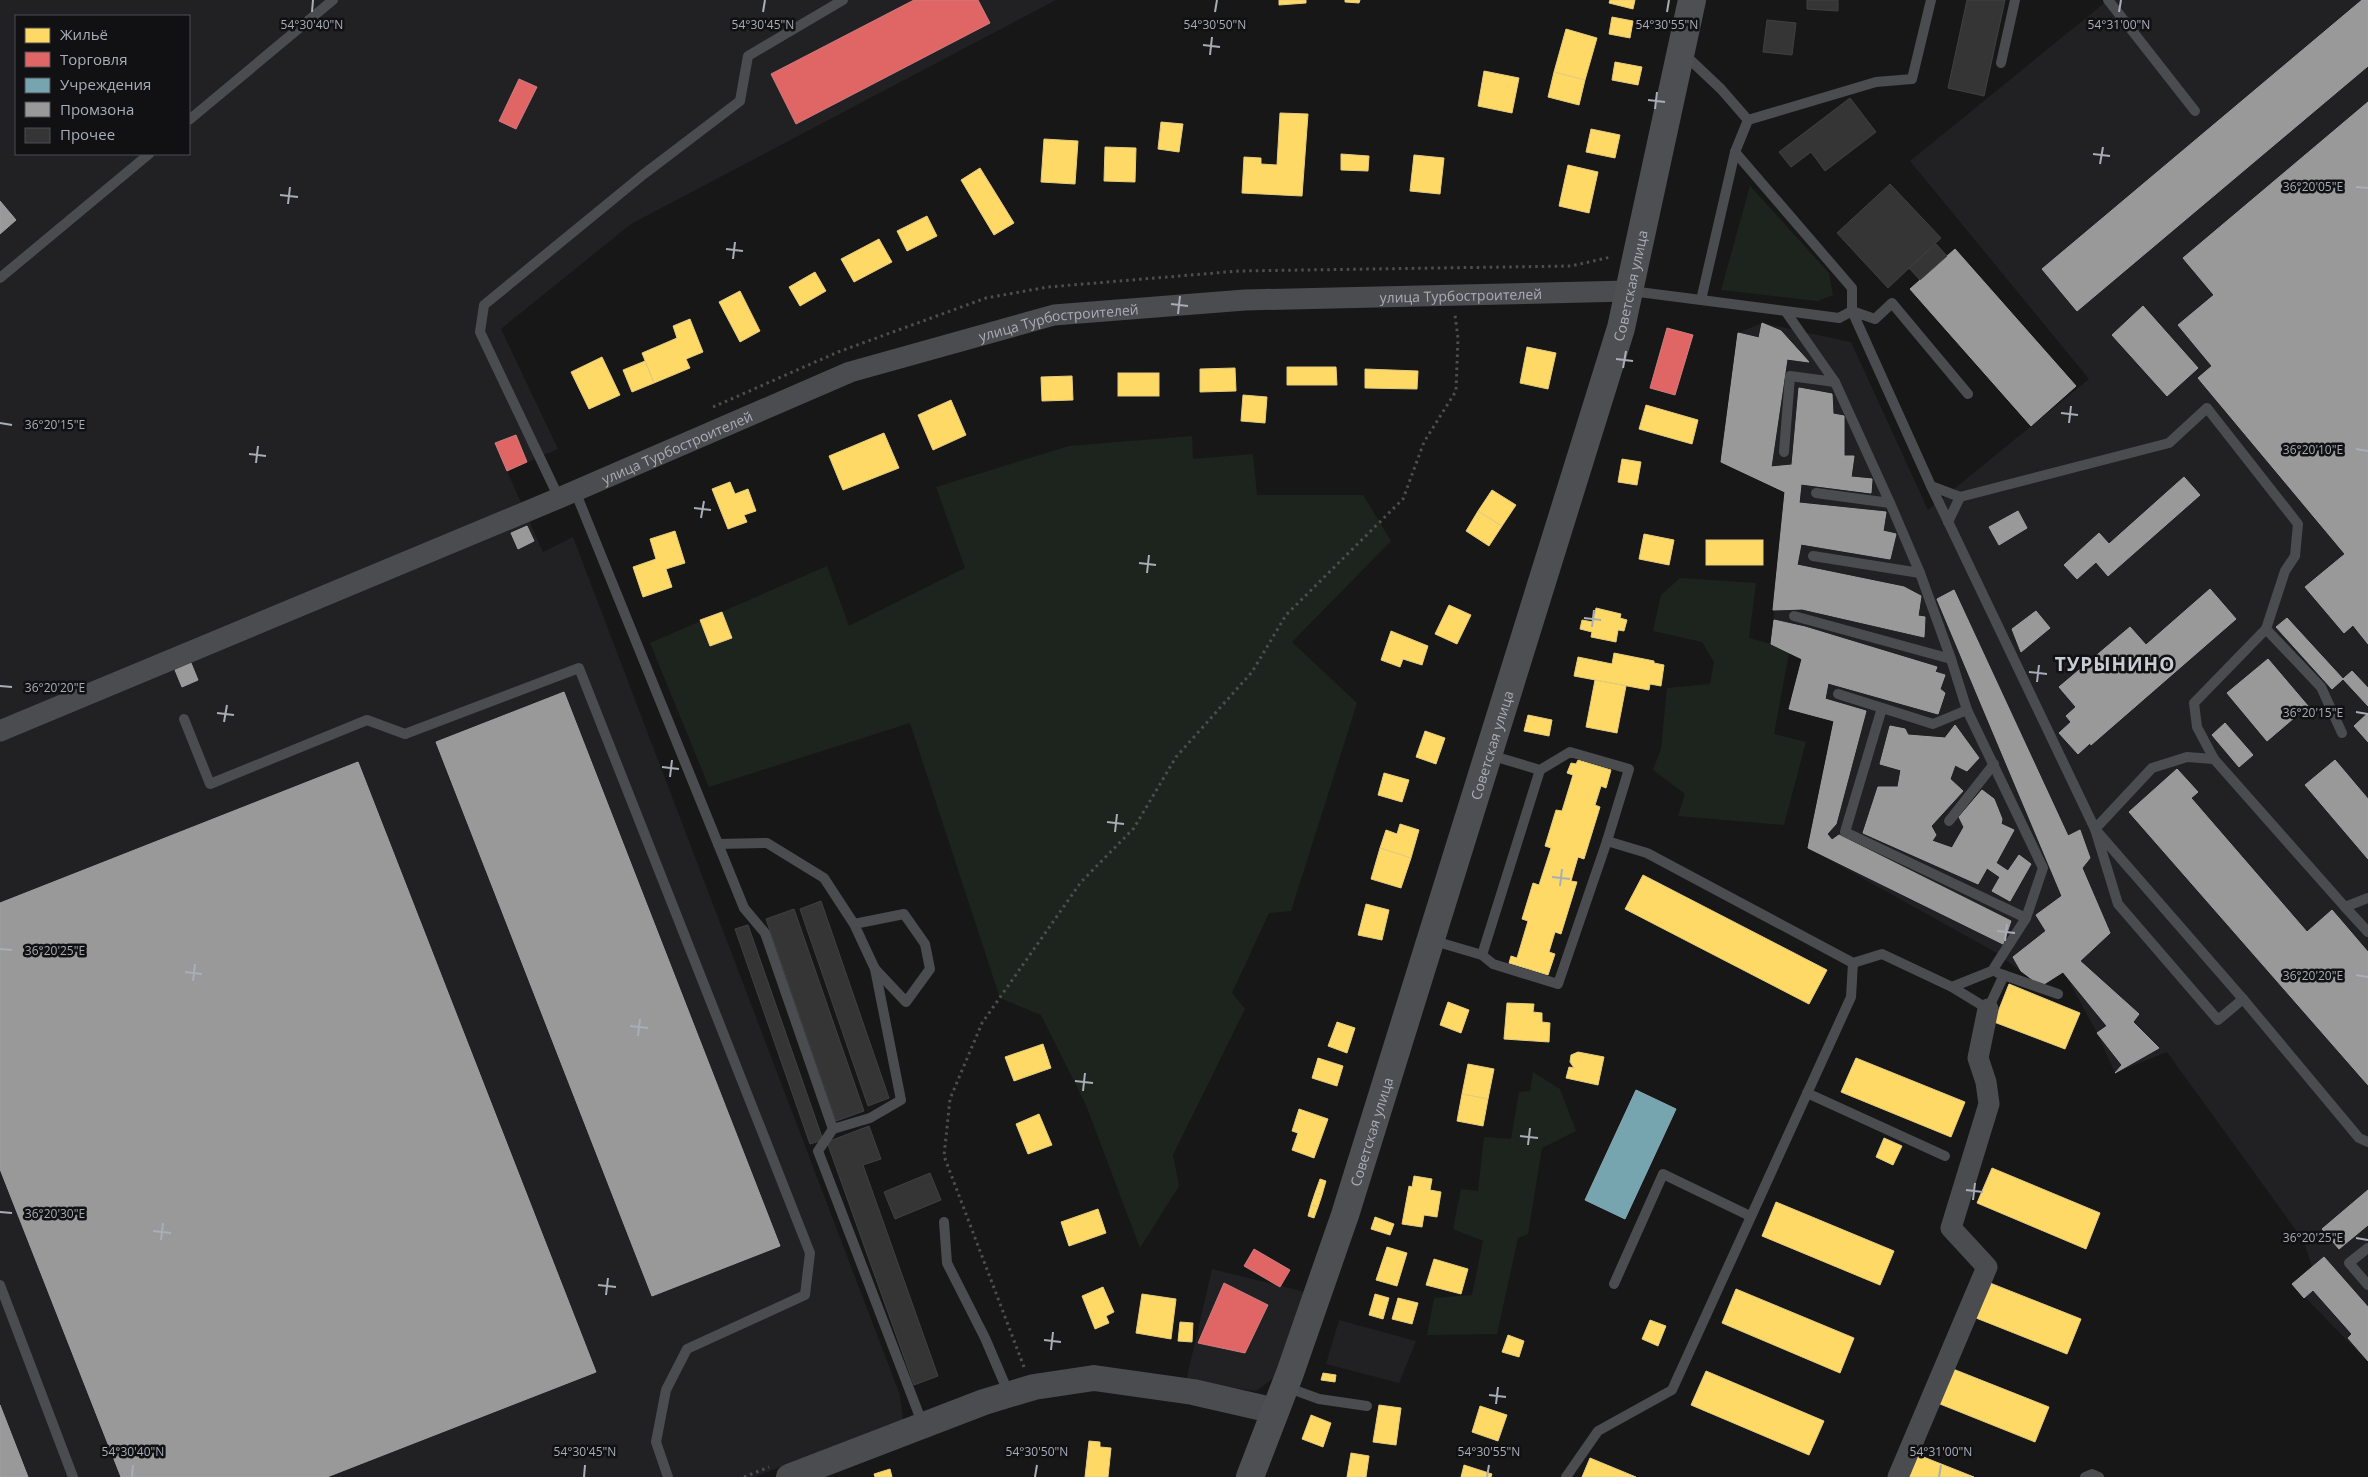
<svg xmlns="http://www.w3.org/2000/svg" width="2368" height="1477" font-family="'Open Sans',sans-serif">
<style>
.built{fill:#212123;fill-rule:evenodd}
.green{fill:#1d241e}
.homes{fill:#ffd966;stroke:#e5cc7f}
.shops{fill:#e06666;stroke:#cf7b7f}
.public{fill:#76a5af;stroke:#85a7b2}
.industry{fill:#999;stroke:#9e9fa2}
.building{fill:#353536;stroke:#3f4043}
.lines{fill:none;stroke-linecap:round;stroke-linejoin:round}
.path{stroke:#4d4e52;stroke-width:3;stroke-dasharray:2.5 4;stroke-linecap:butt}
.service{stroke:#4b4c50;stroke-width:10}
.minor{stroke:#4b4c50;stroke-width:21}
.tertiary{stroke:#4b4c50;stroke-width:26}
.primary{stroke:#4d4f52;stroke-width:28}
.ticks{fill:none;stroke:#a8adb8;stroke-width:2}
.labels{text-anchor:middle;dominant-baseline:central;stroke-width:5;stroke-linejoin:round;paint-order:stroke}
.street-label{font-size:14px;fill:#a8adb8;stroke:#111113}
.district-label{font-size:19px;font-weight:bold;letter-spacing:1px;fill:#c9ccd4;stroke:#111113}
.ticks-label{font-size:12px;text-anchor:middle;fill:#a8adb8;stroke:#111113;stroke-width:5;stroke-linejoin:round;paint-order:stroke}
</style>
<rect width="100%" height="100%" fill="#171717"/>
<g class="built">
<path d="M0,0H1056L631,224L501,329L558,449L507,471L543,552L573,537L900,1395L903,1420L754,1477H0ZM16,16H189V154H16Z"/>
<polygon points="2108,0 2368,0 2368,1362 2292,1284 2312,1266 2303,1240 2167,1052 2115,1073 2097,1033 2064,972 2041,986 1995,952 1808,848 1834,722 1789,709 1802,659 1771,644 1785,493 1721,462 1738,333 1762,323 1851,342 1928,510 2089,379 1910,161"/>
<polygon points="1212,1269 1305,1292 1276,1376 1256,1391 1186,1381"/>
<polygon points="1339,1320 1416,1341 1399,1383 1326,1364"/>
</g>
<g class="green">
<polygon points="1750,186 1829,273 1833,295 1817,301 1721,290"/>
<polygon points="1192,436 1193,459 1253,454 1257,495 1363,495 1391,541 1292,642 1357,703 1291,911 1269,913 1232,993 1245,1009 1173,1155 1179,1186 1140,1248 1086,1105 1041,1015 1000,998 910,723 709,787 650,643 827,566 849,626 965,568 936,487 1069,446"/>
<polygon points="1680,578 1756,583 1749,638 1771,644 1789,653 1774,734 1806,742 1784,825 1678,816 1685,794 1653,770 1661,749 1667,688 1710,684 1714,662 1702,642 1653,631 1661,595"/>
<polygon points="1533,1072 1560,1089 1576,1131 1542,1148 1528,1234 1518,1238 1497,1334 1427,1335 1434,1298 1472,1295 1483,1241 1453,1229 1461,1189 1478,1191 1484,1137 1511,1139 1519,1092 1530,1091"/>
</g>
<g class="homes">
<polygon points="1279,0 1306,0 1306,3 1279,5"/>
<polygon points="1345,0 1360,0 1359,3 1345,2"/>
<polygon points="1610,0 1635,0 1633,9 1609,3"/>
<polygon points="1612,17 1633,21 1630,38 1609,34"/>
<polygon points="1566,29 1597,38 1585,80 1554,72"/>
<polygon points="1615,62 1642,67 1638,85 1612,80"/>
<polygon points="1484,71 1519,78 1512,113 1478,106"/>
<polygon points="1554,72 1585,80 1579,105 1548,97"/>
<polygon points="1280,113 1308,114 1302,196 1242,193 1244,157 1261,158 1261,164 1277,165"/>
<polygon points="1161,122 1183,124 1179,152 1158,149"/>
<polygon points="1591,129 1620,135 1615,158 1586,152"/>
<polygon points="1044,139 1078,141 1075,184 1041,182"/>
<polygon points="1105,147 1136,148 1135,182 1104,181"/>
<polygon points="1341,154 1369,156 1368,171 1341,170"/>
<polygon points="1414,155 1444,158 1440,194 1410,191"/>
<polygon points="1568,165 1598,172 1589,213 1559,206"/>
<polygon points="980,168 1014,223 994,235 961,180"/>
<polygon points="927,216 937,236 907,251 897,231"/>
<polygon points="879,239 892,262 854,282 841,259"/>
<polygon points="815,272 826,291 800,306 789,287"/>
<polygon points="740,291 760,331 740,342 719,302"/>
<polygon points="690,319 703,352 686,359 690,368 654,383 642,353 677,338 673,326"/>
<polygon points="1527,347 1556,353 1548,389 1520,383"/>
<polygon points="602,357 620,395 589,409 571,372"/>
<polygon points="645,361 654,383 632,392 623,370"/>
<polygon points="1287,367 1336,367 1337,385 1287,385"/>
<polygon points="1235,368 1236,391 1200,392 1200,369"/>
<polygon points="1365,369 1418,371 1417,389 1365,388"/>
<rect x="1118" y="373" width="41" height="23"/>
<polygon points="1072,376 1073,400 1042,401 1041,377"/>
<polygon points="1243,395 1267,397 1265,423 1241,421"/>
<polygon points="951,400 966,435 933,450 918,415"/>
<polygon points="1646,405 1698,420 1692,444 1639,429"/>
<polygon points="884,433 899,468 843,490 829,456"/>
<polygon points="1622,459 1641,462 1637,485 1618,482"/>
<polygon points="730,482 735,494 748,489 756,511 744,515 747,522 728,529 712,489"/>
<polygon points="1492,490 1516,505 1502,526 1478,511"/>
<polygon points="1478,511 1502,526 1489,546 1466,531"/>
<polygon points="675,531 685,563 666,569 672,587 643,597 633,567 656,559 650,539"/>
<polygon points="1644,534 1674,540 1669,565 1639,559"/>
<rect x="1706" y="540" width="57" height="25"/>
<polygon points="1449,605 1471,615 1457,644 1435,634"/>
<polygon points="1596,608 1621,614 1620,618 1627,620 1624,631 1618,630 1616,642 1591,637 1592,632 1580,629 1582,620 1593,622"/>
<polygon points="722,612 732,638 710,646 700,620"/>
<polygon points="1391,631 1428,646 1422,665 1403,659 1400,667 1381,660"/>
<polygon points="1614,653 1654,661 1654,663 1664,665 1661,686 1650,684 1649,690 1574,676 1578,657 1612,664"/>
<polygon points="1595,680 1626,686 1617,733 1586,727"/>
<polygon points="1528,715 1552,720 1549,736 1524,731"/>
<polygon points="1425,731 1445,738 1436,764 1416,757"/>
<polygon points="1578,760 1611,770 1606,788 1601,786 1595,805 1600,807 1584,859 1578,857 1571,881 1577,882 1561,934 1555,932 1549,952 1555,954 1548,975 1509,963 1511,956 1517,958 1528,921 1522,919 1533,883 1539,885 1551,848 1545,846 1556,810 1562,811 1573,775 1567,773 1571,763 1576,764"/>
<polygon points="1384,773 1409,780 1402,802 1378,795"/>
<polygon points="1400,824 1419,830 1411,858 1380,848 1386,830 1397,834"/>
<polygon points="1380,848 1411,858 1401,888 1371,879"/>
<polygon points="1643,875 1827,970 1809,1004 1625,909"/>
<polygon points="1366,904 1389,910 1382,940 1358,935"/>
<polygon points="2009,984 2080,1013 2065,1049 1994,1022"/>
<polygon points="1448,1002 1469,1010 1461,1033 1440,1025"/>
<polygon points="1507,1003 1534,1004 1533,1012 1542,1013 1542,1022 1550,1023 1549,1042 1504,1039"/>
<polygon points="1337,1022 1355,1028 1347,1053 1328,1046"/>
<polygon points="1043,1044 1051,1068 1014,1081 1005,1057"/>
<polygon points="1578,1052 1604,1057 1598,1085 1566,1078 1569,1067 1574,1068 1570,1062 1571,1055"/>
<polygon points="1318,1058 1343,1066 1337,1086 1312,1078"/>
<polygon points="1856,1058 1965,1102 1951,1137 1841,1092"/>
<polygon points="1468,1064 1494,1069 1488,1099 1462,1094"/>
<polygon points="1462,1094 1488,1099 1483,1126 1457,1121"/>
<polygon points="1299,1109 1328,1119 1314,1158 1292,1150 1298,1133 1292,1131"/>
<polygon points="1039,1114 1052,1145 1028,1154 1016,1124"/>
<polygon points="1884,1138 1902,1146 1893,1165 1876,1157"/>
<polygon points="1992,1168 2100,1213 2086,1249 1977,1203"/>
<polygon points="1414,1176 1432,1179 1430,1190 1441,1192 1437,1217 1424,1215 1422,1227 1402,1224 1409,1186 1412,1187"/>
<polygon points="1320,1179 1326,1181 1322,1195 1315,1193"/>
<polygon points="1315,1193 1322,1195 1318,1207 1311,1205"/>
<polygon points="1776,1202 1894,1251 1880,1285 1762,1236"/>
<polygon points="1311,1205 1318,1207 1314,1218 1308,1216"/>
<polygon points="1098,1209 1106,1233 1069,1246 1061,1222"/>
<polygon points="1375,1217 1394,1224 1390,1235 1371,1229"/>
<polygon points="1387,1247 1407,1253 1397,1286 1376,1280"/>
<polygon points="1434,1259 1468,1269 1461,1294 1426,1285"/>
<polygon points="1985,1281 2081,1319 2067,1354 1971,1316"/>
<polygon points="1103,1287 1114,1312 1106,1316 1109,1323 1095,1329 1082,1296"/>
<polygon points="1736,1289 1854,1338 1840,1373 1722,1323"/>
<polygon points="1142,1294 1176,1299 1171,1339 1136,1333"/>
<polygon points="1375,1294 1389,1298 1383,1319 1369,1315"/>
<polygon points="1398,1298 1418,1303 1412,1324 1392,1319"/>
<polygon points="1650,1320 1666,1326 1658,1346 1642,1339"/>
<polygon points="1180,1322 1193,1323 1192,1342 1178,1341"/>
<polygon points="1508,1335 1524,1341 1519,1357 1502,1352"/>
<polygon points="1953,1369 2049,1407 2035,1442 1940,1404"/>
<polygon points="1706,1371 1824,1421 1809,1455 1691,1405"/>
<polygon points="1323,1373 1336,1375 1335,1382 1321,1380"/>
<polygon points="1379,1405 1401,1408 1396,1445 1373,1442"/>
<polygon points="1480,1406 1507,1415 1498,1441 1472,1432"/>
<polygon points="1311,1415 1331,1423 1323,1447 1302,1439"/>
<polygon points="1089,1441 1100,1442 1100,1447 1111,1448 1108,1477 1085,1477"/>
<polygon points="1351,1453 1369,1456 1366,1477 1347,1477"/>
<polygon points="1916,1454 1974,1477 1907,1477"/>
<polygon points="1590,1458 1636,1477 1582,1477"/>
<polygon points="1464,1465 1492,1474 1491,1477 1461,1477"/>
<polygon points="890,1469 892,1477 875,1477 874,1474"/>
</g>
<g class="shops">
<polygon points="914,0 978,0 990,23 796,124 771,74"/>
<polygon points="519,79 537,87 516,129 499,121"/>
<polygon points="1667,328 1693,335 1675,395 1650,388"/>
<polygon points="516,435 527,462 507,471 495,443"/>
<polygon points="1254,1249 1290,1270 1280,1287 1244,1266"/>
<polygon points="1224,1283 1268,1305 1245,1353 1198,1343"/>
</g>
<polygon class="public" points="1636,1090 1676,1109 1625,1219 1585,1200"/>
<g class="industry">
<polygon points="2362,0 2368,0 2368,66 2077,311 2042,269"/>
<polygon points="2368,102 2368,644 2353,625 2344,633 2305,587 2345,554 2198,378 2212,366 2178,325 2214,295 2183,258"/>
<polygon points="0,201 16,220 0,234"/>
<polygon points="1955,249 2076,386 2031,426 1910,289"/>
<polygon points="2143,306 2198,368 2167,396 2112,335"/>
<polygon points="1762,323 1781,331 1809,362 1787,359 1771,467 1792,465 1799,388 1832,394 1833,414 1844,416 1844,456 1854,456 1851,477 1872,479 1871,493 1801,484 1799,503 1886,512 1883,531 1896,534 1890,559 1801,544 1797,565 1904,587 1921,596 1918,616 1925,617 1924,637 1802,609 1773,610 1785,492 1721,462 1738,333 1759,338"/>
<polygon points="2184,477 2200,495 2108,576 2096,562 2077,579 2064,565 2099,533 2109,544"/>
<polygon points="2018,511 2027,528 1999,545 1989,527"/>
<polygon points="527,526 534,541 518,549 511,533"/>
<polygon points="2210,589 2236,619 2091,745 2090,743 2078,754 2059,733 2071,722 2066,716 2076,707 2059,687 2130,627 2146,645"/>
<polygon points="1954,590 2068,836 2080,830 2090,858 2082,868 2110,933 2080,961 2139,1014 2133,1022 2159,1048 2115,1073 2122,1065 2097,1033 2107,1026 2063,972 2041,986 2021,971 2013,957 2046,931 2036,915 2062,896 1937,599"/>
<polygon points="2036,611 2050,628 2021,652 2012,629"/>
<polygon points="2287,618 2343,679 2332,689 2276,627"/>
<polygon points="1774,620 1805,627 1937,667 1935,672 1945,675 1940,689 1945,693 1938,714 1828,683 1825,699 1866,711 1836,824 1827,834 1832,840 1839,835 2011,921 2003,944 1808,848 1834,721 1789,709 1802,659 1771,644"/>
<polygon points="2268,659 2308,706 2267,741 2227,693"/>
<polygon points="191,663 198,680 182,687 175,670"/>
<polygon points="2352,671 2368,688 2368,706 2343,679"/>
<polygon points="564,692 780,1246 652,1296 436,742"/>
<polygon points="2368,713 2368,742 2354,726"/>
<polygon points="2225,723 2253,755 2239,767 2212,735"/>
<polygon points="1955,725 1979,758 1967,771 1955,765 1950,779 1963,791 1931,826 1936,835 1932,841 1952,848 1964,827 1959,817 1982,790 1994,799 2002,819 2001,824 2014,830 1996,863 2008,871 2019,855 2031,864 2010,901 1992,891 2000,877 1987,868 1978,884 1863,833 1878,787 1898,787 1901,770 1880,764 1890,726 1905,729 1908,735 1945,738"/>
<polygon points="2335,760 2368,799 2368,859 2305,785"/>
<polygon points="358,762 596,1372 327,1477 121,1477 0,1169 0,903"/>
<polygon points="2177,769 2198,792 2191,798 2307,932 2332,910 2368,952 2368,1085 2129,812"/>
<polygon points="2368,1190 2368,1225 2339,1249 2322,1229"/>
<polygon points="2324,1257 2368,1307 2368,1361 2348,1338 2352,1334 2313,1290 2304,1298 2292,1284"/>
<polygon points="0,1405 28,1477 0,1477"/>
</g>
<g class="building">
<polygon points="1807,0 1838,0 1838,11 1807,9"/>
<polygon points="1967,0 2005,0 1984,96 1948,88"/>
<polygon points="1767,20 1796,23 1792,55 1763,52"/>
<polygon points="1850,98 1876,132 1825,171 1811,152 1791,167 1779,152"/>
<polygon points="1890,184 1941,238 1888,288 1837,233"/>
<polygon points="1936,244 1947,256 1920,280 1909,268"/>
<polygon points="821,901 889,1098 868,1106 800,909"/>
<polygon points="794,909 864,1111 836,1121 766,919"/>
<polygon points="748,925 823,1140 810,1144 735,929"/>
<polygon points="869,1126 881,1159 863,1165 938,1376 914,1385 827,1142"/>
<polygon points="930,1173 941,1200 895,1219 884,1192"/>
</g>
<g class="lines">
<g class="path">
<polyline points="713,407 838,352 986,298 1048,287 1239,271 1571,266 1611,257"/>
<polyline points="1024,1367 944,1156 950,1099 982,1023 1081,882 1134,828 1176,757 1252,672 1286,615 1403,499 1424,442 1456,391 1458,338 1455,315"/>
<polyline points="744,1477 769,1467"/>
</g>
<g class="service">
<polyline points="2108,0 2195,111"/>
<polyline points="1684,54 1721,89 1748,120"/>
<polyline points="2001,63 2015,0"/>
<polyline points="189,120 333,0"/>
<polyline points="1748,120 1876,82 1912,79 1931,0"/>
<polyline points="0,278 149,154"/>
<polyline points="1631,291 1701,300 1735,152 1748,120"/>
<polyline points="1701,300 1839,318 1852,311 1852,288 1735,152"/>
<polyline points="1968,394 1892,303 1875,319 1852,311 1931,486 1960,497 2169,443 2207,408 2298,524 2295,556 2285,571 2266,629 2321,687 2342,733"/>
<polyline points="1784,452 1790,376 1835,382 1786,312"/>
<polyline points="1931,486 2095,829 2152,768 2187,757 2214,759"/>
<polyline points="575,491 744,908 765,933 833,1129"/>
<polyline points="1816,493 1890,503 1835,382"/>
<polyline points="559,498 480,332 484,305 644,174 740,101 748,56 843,0"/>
<polyline points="1948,522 1960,497"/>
<polyline points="1813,556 1920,573 1890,503"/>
<polyline points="1794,616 1951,659 1920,573"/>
<polyline points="2266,629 2194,703 2197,727 2214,759 2345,907 2368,898"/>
<polyline points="1951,659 1967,710 2043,868 2026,918 1992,971 1952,987"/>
<polyline points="1838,694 1933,724 1967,710"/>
<polyline points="1882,708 1845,832 2026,918"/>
<polyline points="184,719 210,784 367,720 405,734 579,668 810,1253 805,1295 687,1349 666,1390 656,1442 668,1477"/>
<polyline points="1949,821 1994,764"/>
<polygon points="2095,829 2243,999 2218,1020 2118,904"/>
<polyline points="1607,841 1647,853 1853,963 1882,954 1952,987 1988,1009 2004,975"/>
<polyline points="718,844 767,843 824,878 854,924 904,914 925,944 930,969 906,1002 875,969 854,924"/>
<polyline points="2345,907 2368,932"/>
<polyline points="1431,940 1482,955 1493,964 1558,984 1607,841 1629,769 1570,752 1540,770 1490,755"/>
<polyline points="1482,955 1540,770"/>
<polyline points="875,969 901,1100 870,1118 833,1129 818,1151 923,1425"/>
<polyline points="1998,973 2058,994"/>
<polyline points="2243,999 2359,1138 2368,1142"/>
<polyline points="1807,1093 1945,1156"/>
<polyline points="944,1222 947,1263 985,1338 1009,1394"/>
<polyline points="2368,1248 2349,1263 2368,1285"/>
<polyline points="1614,1284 1663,1174 1750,1216"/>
<polyline points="0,1285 73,1477"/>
<polyline points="1286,1387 1319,1399 1367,1406"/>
<polyline points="1566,1477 1598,1431 1672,1390 1851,997 1853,963"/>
<polyline points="2085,1477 2092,1474 2099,1477"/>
</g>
<g class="minor">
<path id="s1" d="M0,731L559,498L850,372L1054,315L1245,300L1628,291"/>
<polyline points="1898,1477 1987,1267 1951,1228 1989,1104 1986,1082 1978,1058 1988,1009"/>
</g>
<polyline class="tertiary" points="789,1477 984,1402 1034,1387 1094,1378 1193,1392 1276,1411"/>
<path class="primary" id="s2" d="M1250,1477L1290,1373L1345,1215L1621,328L1692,0"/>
</g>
<path class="ticks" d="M312,12L313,0M763,12L765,0M1215,12L1217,0M1667,12L1669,0M2119,12L2121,0M1203,45L1220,47M1210,55L1212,37M1648,100L1665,102M1655,109L1657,92M2093,154L2110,156M2100,164L2103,147M2356,187L2368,188M280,195L298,197M288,204L290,187M726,249L743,251M733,259L735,242M1171,304L1188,306M1178,314L1180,296M1616,359L1633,361M1623,368L1626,351M2061,413L2078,415M0,423L12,425M2069,423L2071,406M2356,449L2368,451M249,454L266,456M256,463L258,446M694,508L711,510M701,518L704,501M1139,563L1156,565M1147,573L1149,555M1584,618L1601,620M1592,627L1594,610M2029,672L2047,674M2037,682L2039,665M0,686L12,687M2356,712L2368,714M217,713L234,715M224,722L227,705M662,767L679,769M670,777L672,760M1107,822L1124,824M1115,832L1117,814M1552,877L1570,879M1560,886L1562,869M1997,931L2015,933M2005,941L2007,924M0,949L12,950M185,972L202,974M2356,975L2368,977M193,981L195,964M630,1026L648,1028M638,1036L640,1019M1075,1081L1093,1083M1083,1091L1085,1073M1520,1136L1538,1138M1528,1145L1530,1128M1966,1190L1983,1192M1973,1200L1975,1183M0,1212L12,1213M153,1231L171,1233M2356,1238L2368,1240M161,1240L163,1223M598,1285L616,1287M606,1295L608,1278M1044,1340L1061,1342M1051,1350L1053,1332M1489,1395L1506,1397M1496,1404L1498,1387M132,1477L133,1465M584,1477L585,1465M1035,1477L1037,1465M1487,1477L1489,1465M1939,1477L1941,1465"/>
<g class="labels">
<g class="street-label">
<text stroke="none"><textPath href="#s2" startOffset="1251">Советская улица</textPath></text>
<text stroke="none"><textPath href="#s1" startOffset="1542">улица Турбостроителей</textPath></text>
<text stroke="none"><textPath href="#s1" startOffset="1138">улица Турбостроителей</textPath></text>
<text stroke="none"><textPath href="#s1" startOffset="734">улица Турбостроителей</textPath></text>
<text stroke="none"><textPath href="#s2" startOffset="771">Советская улица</textPath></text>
<text stroke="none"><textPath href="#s2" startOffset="366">Советская улица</textPath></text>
</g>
<g class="district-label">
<text x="2115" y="664">ТУРЫНИНО</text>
</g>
</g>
<g class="ticks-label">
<text x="312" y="29">54°30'40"N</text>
<text x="763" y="29">54°30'45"N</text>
<text x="1215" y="29">54°30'50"N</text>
<text x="1667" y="29">54°30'55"N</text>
<text x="2119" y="29">54°31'00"N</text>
<text x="2313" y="191">36°20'05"E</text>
<text x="55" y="429">36°20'15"E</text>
<text x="2313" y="454">36°20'10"E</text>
<text x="55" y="692">36°20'20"E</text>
<text x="2313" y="717">36°20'15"E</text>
<text x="55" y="955">36°20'25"E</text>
<text x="2313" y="980">36°20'20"E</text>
<text x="55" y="1218">36°20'30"E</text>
<text x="2313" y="1242">36°20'25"E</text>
<text x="133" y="1456">54°30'40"N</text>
<text x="585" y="1456">54°30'45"N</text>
<text x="1037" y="1456">54°30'50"N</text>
<text x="1489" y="1456">54°30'55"N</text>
<text x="1941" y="1456">54°31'00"N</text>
</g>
<rect x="15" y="15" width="175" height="140" fill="#111113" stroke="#4d4f55"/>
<rect x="25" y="28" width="25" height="15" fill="#ffd966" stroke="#4d4f55"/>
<text x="60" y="40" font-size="15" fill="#a8adb8">Жильё</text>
<rect x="25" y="52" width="25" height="15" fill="#e06666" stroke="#4d4f55"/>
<text x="60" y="65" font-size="15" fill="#a8adb8">Торговля</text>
<rect x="25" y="78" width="25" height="15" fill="#76a5af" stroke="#4d4f55"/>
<text x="60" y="90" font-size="15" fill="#a8adb8">Учреждения</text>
<rect x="25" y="102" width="25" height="15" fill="#999999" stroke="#4d4f55"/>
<text x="60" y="115" font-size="15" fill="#a8adb8">Промзона</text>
<rect x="25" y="128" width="25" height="15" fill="#353536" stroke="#4d4f55"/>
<text x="60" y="140" font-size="15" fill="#a8adb8">Прочее</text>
</svg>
